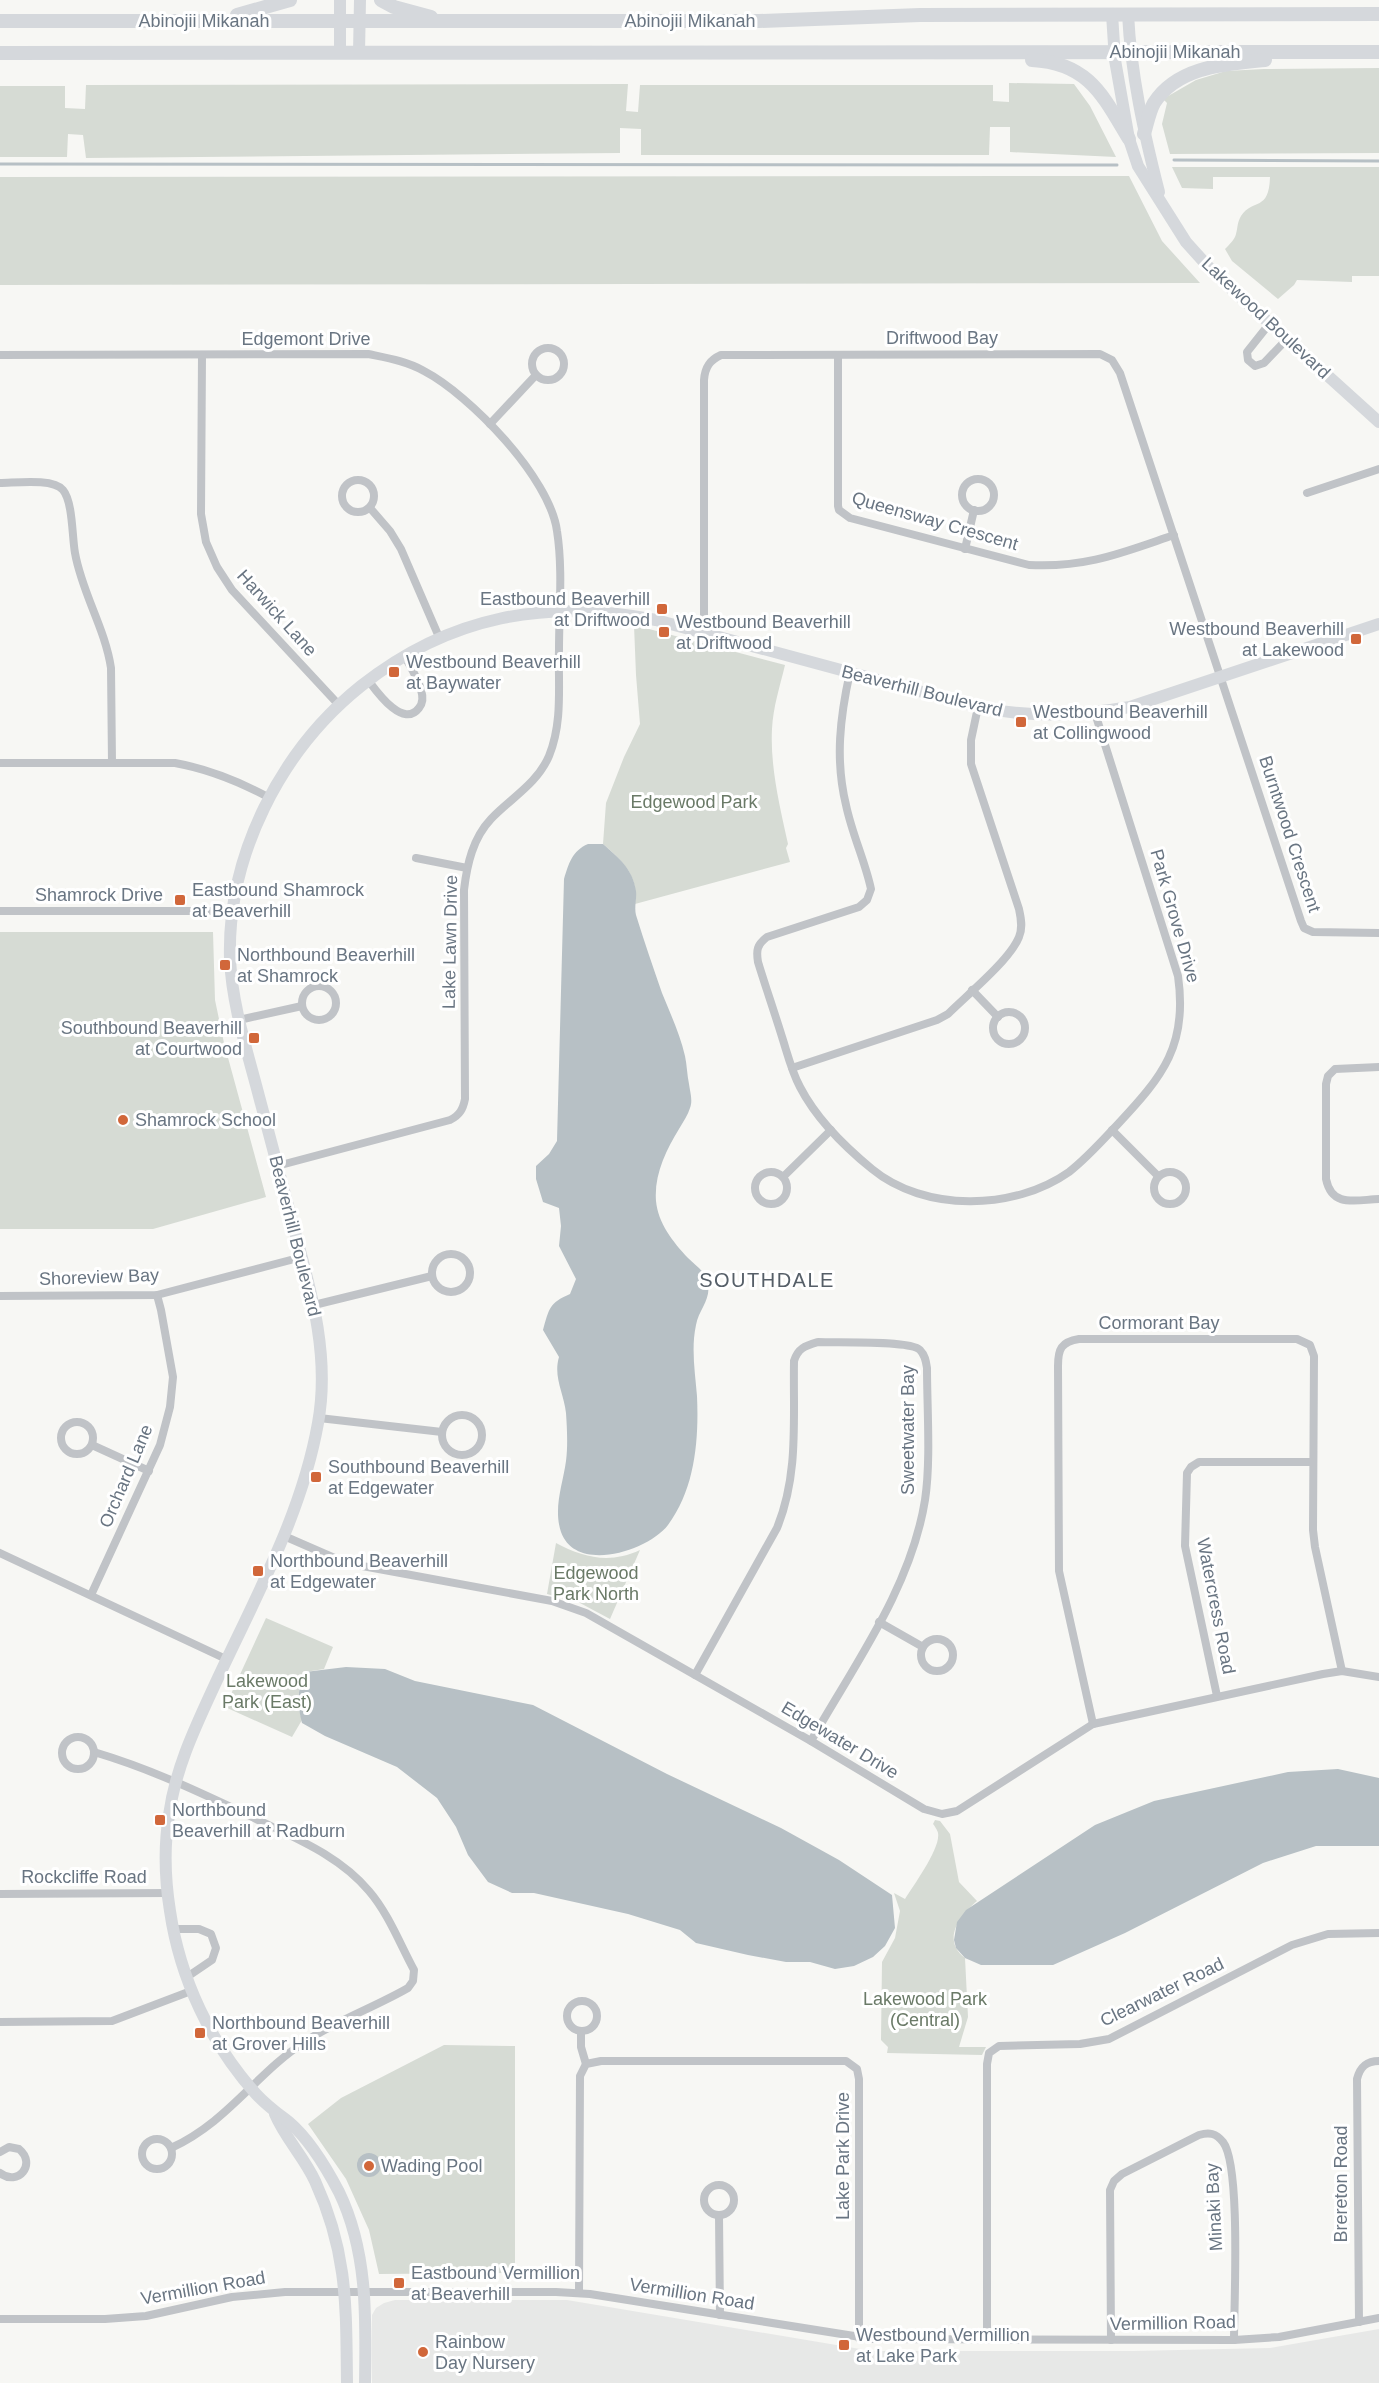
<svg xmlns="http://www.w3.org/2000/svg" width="1379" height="2383" font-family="Helvetica,sans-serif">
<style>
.built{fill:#e7e8e7}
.green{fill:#d6dbd4}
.water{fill:#b7c0c5}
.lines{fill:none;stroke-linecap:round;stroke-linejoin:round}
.stream{stroke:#b7c0c5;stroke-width:3}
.street{stroke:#c0c3c7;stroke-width:8}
.secondary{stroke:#d5d8dc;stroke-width:12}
.primary{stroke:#d5d8dc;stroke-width:14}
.poi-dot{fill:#d1673a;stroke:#fff;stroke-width:2}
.labels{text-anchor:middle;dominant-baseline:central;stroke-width:6;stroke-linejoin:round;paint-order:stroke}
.street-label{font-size:18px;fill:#697582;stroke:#fff}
.poi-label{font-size:18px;fill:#697582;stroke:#fff;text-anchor:start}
.park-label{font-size:18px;fill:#6a7a67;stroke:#fff}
.neighbourhood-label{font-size:20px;letter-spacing:1.5px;fill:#565f68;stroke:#fff}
</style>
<rect width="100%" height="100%" fill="#f7f7f4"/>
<polygon class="built" points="395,2300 567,2300 872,2351 1133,2351 1270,2348 1379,2329 1379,2383 372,2383 372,2315 376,2308 384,2303"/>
<g class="green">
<polygon points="1379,68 1379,153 1170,154 1162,124 1167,103 1163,99 1196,80 1226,71 1264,69"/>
<polygon points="1009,83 1074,84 1090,106 1116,157 1010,152 1010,127 990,127 989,155 641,155 641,129 620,128 620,153 86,158 83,135 68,134 67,157 0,157 0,86 65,86 65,108 85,109 86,85 628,84 626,111 638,112 640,85 993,85 993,101 1009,102"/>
<path d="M1172,167H1379V276H1352V282L1297,280L1294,285L1278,299L1232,261L1225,249C1229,245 1235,239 1236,234C1238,226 1237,223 1241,216C1253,198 1269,212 1270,177H1213V189L1182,188Z"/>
<polygon points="1129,176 1162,241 1200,283 0,285 0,177"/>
<path d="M634,625L785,665C780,686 773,707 772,729C770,767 780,807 788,844L786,848L790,862L635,904C639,876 623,861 603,844L606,803L624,757L640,724L636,675Z"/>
<polygon points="0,932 213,932 215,1000 224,1043 266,1197 153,1229 0,1229"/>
<path d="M556,1543C584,1558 610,1564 640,1550L610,1619L580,1603L547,1594Z"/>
<path d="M266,1618L333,1647L324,1669L305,1672C298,1689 296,1702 302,1720L292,1737L225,1707Z"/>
<path d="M935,1820L940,1821L950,1834L959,1882L977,1901C960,1915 941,1940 965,1958L968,2017L959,2047H986L982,2055L887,2053L888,2047L881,2040L882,1962L895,1938L900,1911L894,1893L905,1899C913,1886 941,1848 938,1833C938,1831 934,1825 933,1824Z"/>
<polygon points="444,2045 515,2046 515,2273 379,2274 369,2230 346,2179 308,2124 341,2098"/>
</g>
<g class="water">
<path d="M588,844H603C619,858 633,869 636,891C637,899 634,907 636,915C644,941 653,967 662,993C670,1013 680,1034 685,1056C687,1065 687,1075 689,1084C690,1092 693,1100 690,1108C688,1115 683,1122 679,1129C666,1150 654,1175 656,1201C658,1223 673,1242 688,1258C695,1265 703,1270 707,1279C713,1299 699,1308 696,1325C691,1348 695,1372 697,1396C699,1440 695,1489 668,1525C648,1551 576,1574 561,1532C553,1508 563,1484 566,1461C568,1446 567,1428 566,1413C564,1393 553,1377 559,1357L543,1330C549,1309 549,1303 570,1294L576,1279L559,1246L561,1226L559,1208L543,1202L536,1179V1166L549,1154L557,1141L564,879C569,863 572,851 588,844Z"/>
<path d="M346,1667L385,1669L415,1681L533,1705L667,1774L781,1828L839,1860L892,1895L895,1928L885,1946L873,1957L854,1966L835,1969L810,1962H786L748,1955L696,1943L680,1930L628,1914L534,1893H512L488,1882L468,1855L456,1827L437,1798L397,1767L325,1736L302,1723C297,1704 297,1690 305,1672Z"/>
<polygon points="1338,1769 1379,1778 1379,1846 1316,1846 1263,1863 1125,1933 1053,1965 981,1965 965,1958 956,1948 954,1940 957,1922 966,1910 1095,1825 1154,1801 1288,1772"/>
<circle cx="369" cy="2165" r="12"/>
</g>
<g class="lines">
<g class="stream">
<polyline points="1174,160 1379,161"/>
<polyline points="0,164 1117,165"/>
</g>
<g class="street">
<polyline points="1270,323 1247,352 1248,360 1255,366 1264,363 1287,339"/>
<circle cx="548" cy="364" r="16"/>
<path d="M0,355L368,354C387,358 406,361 424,371C470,395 550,478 557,531C563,569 559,610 559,649C558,685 563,722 549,756C537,784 511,798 491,819C473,838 467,864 464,890L465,1099C463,1109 460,1115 450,1120L277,1166"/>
<polyline points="202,355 201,514 206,542 217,567 232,590 338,704"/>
<path d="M838,355V506L839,510L850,518L1029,565C1086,568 1121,553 1174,535"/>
<polyline points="490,424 536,375"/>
<circle cx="978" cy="495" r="16"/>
<circle cx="358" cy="496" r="16"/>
<path d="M0,483C15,483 53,478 63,490C73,502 72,537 75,553C82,593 105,628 111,668L112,763"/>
<polyline points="1307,493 1379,469"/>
<polyline points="370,508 390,531 401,549 439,637"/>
<polyline points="965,549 974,510"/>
<path d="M704,634V380C705,367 710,360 721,355L1100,354L1112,360L1120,373L1301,921L1304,928L1313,932L1379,933"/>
<path d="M850,672C840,717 835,760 846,805C852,834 865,861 871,889L867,900L859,907L767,937C757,945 756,950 758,962C766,988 775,1014 783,1040C788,1056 792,1072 800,1087C816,1118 845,1147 872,1169C924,1212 1014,1211 1069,1172C1086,1159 1103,1140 1118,1124C1163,1076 1188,1045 1178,976L1095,713"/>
<path d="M368,680C377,692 403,729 419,708C423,703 423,696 421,690C418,678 410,666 404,655"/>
<path d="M0,763H175C209,769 238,781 268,797"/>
<polyline points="416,858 467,868"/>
<polyline points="0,911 233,911"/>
<circle cx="319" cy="1003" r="17"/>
<polyline points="972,990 998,1017"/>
<circle cx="1009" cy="1028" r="16"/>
<polyline points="239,1020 302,1006"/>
<path d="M1379,1067L1335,1069L1328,1076L1326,1084V1179C1332,1208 1355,1200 1379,1199"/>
<path d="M792,1068L937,1020L948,1014C967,995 1010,960 1019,937C1023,928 1021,918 1019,909L971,764V740L978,707"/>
<polyline points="1112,1130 1158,1176"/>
<circle cx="1170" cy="1188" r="16"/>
<circle cx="771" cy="1188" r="16"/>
<polyline points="783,1177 831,1130"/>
<circle cx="451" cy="1273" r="19"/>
<polyline points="0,1296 157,1295 302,1257"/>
<polyline points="314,1305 432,1276"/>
<circle cx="462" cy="1435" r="20"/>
<polyline points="319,1418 442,1432"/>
<circle cx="77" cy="1438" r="16"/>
<polyline points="92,1445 149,1471"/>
<polyline points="284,1536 346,1563 552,1601 586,1613 811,1741 924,1809 942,1814 957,1811 1093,1724 1323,1674 1342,1671 1379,1677"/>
<polyline points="0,1553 226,1659"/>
<polyline points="91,1595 160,1445 170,1407 173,1377 161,1310 157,1295"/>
<polyline points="879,1622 923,1647"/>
<circle cx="937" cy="1655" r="16"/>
<path d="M695,1675L777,1528C799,1474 793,1419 794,1361C798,1348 805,1346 818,1342C836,1343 910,1340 920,1350C925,1355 926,1361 927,1368C927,1408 931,1461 925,1500C911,1588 854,1665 811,1741"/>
<polyline points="1217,1696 1185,1546 1187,1473 1191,1467 1199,1462 1312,1462"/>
<path d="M1093,1724L1059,1571L1058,1366C1058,1349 1061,1342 1079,1339H1297L1310,1345L1314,1356L1313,1530L1315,1547L1342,1671"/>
<circle cx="78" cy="1753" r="16"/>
<path d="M94,1752C151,1769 197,1791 250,1816C292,1837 338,1854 369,1891C388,1913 400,1944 414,1970L413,1981L408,1988C375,2007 338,2020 306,2041C256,2073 228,2122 171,2148"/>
<polyline points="0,1894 168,1893"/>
<polyline points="173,1929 199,1929 211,1934 216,1948 212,1960 187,1977"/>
<circle cx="582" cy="2016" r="15"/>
<polyline points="0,2022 112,2021 191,1991"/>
<polyline points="581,2031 581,2047 586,2064"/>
<circle cx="157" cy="2154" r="15"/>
<path d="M0,2152L9,2147L19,2149C37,2164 18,2187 0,2173"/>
<circle cx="719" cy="2200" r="15"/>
<polyline points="719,2216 720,2315"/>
<polyline points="579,2293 580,2076 586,2064 601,2061 846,2061 857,2069 859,2079 859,2338"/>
<polyline points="0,2319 105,2319 146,2316 232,2297 285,2292 556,2292 590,2294 873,2339 1234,2340 1279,2337 1379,2318"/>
<path d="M1359,2322L1357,2079C1360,2067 1366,2061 1379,2061"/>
<polyline points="987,2340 987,2064 989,2053 999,2046 1080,2044 1109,2039 1292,1945 1328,1934 1379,1933"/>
<path d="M1111,2340L1110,2190L1114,2181L1122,2174L1199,2135C1209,2132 1216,2133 1223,2142C1241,2165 1234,2304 1234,2340"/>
</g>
<g class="secondary">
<polyline points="340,0 340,53"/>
<polyline points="1112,14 1115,60 1129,139 1138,166 1186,242 1213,272 1379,422"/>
<path d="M1128,14C1131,75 1144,133 1159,192"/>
<polyline points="359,53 360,0"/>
<path d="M275,2114C285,2138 304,2157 315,2181C348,2253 346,2306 347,2383"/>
<path d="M365,2383C366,2318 368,2252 339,2192C327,2169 309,2139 289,2122C277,2113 267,2106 256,2094C211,2044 180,1979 170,1911C165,1880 164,1846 169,1815C175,1771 193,1732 211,1693C251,1605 301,1519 318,1423C330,1358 312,1294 295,1232C282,1183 269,1134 256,1085C245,1044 232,1002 230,959C227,855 281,750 361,686C449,616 547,598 656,620L978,707C1029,718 1079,716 1130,707L1379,624"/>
</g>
<g class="primary">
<polyline points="381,0 394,7 431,17"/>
<polyline points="237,15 290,0"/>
<polyline points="0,21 759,21 920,15 1379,14"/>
<polyline points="0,53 1379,52"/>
<path d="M1032,60C1089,63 1103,96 1129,139"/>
<path d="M1144,134C1147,124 1149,112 1154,103C1178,66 1226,64 1265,60"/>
</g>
</g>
<g class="poi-dot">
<rect x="656" y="603" width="12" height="12" rx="3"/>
<rect x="658" y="626" width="12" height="12" rx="3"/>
<rect x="1350" y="633" width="12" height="12" rx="3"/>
<rect x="388" y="666" width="12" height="12" rx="3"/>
<rect x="1015" y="716" width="12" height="12" rx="3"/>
<rect x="174" y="894" width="12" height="12" rx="3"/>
<rect x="219" y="959" width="12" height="12" rx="3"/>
<rect x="248" y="1032" width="12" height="12" rx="3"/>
<circle cx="123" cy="1120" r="6"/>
<rect x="310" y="1471" width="12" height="12" rx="3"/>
<rect x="252" y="1565" width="12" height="12" rx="3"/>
<rect x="154" y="1814" width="12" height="12" rx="3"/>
<rect x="194" y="2027" width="12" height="12" rx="3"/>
<circle cx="369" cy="2166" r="6"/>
<rect x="393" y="2277" width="12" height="12" rx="3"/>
<rect x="838" y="2339" width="12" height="12" rx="3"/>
<circle cx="423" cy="2352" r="6"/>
</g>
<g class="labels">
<g class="street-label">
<text x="204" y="21">Abinojii Mikanah</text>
<text x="690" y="21">Abinojii Mikanah</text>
<text x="1175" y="52">Abinojii Mikanah</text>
<text transform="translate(1266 318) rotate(43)">Lakewood Boulevard</text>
<text x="942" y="338">Driftwood Bay</text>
<text x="306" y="339">Edgemont Drive</text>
<text transform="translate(935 521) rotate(16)">Queensway Crescent</text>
<text transform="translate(277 613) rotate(48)">Harwick Lane</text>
<text transform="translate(922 691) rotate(14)">Beaverhill Boulevard</text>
<text transform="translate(1290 834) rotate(72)">Burntwood Crescent</text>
<text x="99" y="895">Shamrock Drive</text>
<text transform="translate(1175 916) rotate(74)">Park Grove Drive</text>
<text transform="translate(450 942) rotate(-89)">Lake Lawn Drive</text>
<text transform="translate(295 1236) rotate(76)">Beaverhill Boulevard</text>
<text transform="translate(99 1277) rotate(-2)">Shoreview Bay</text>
<text x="1159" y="1323">Cormorant Bay</text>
<text transform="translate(908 1430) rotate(-90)">Sweetwater Bay</text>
<text transform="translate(126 1476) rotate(-67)">Orchard Lane</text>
<text transform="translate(1216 1606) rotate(79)">Watercress Road</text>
<text transform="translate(840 1740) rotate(31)">Edgewater Drive</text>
<text x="84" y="1877">Rockcliffe Road</text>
<text transform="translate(1162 1992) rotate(-26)">Clearwater Road</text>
<text transform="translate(843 2156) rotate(-90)">Lake Park Drive</text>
<text transform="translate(1341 2184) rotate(-90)">Brereton Road</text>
<text transform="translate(1214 2207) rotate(-93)">Minaki Bay</text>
<text transform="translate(203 2288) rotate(-10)">Vermillion Road</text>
<text transform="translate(692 2294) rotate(9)">Vermillion Road</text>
<text transform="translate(1173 2323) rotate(-1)">Vermillion Road</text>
</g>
<g class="poi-label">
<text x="650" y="599" text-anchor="end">Eastbound Beaverhill<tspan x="650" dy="21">at Driftwood</tspan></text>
<text x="676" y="622">Westbound Beaverhill<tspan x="676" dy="21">at Driftwood</tspan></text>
<text x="1344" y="629" text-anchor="end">Westbound Beaverhill<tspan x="1344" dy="21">at Lakewood</tspan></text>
<text x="406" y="662">Westbound Beaverhill<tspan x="406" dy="21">at Baywater</tspan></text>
<text x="1033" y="712">Westbound Beaverhill<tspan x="1033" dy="21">at Collingwood</tspan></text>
<text x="192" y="890">Eastbound Shamrock<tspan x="192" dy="21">at Beaverhill</tspan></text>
<text x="237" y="955">Northbound Beaverhill<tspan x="237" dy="21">at Shamrock</tspan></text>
<text x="242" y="1028" text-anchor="end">Southbound Beaverhill<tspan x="242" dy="21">at Courtwood</tspan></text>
<text x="135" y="1120">Shamrock School</text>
<text x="328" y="1467">Southbound Beaverhill<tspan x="328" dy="21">at Edgewater</tspan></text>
<text x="270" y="1561">Northbound Beaverhill<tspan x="270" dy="21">at Edgewater</tspan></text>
<text x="172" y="1810">Northbound<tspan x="172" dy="21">Beaverhill at Radburn</tspan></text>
<text x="212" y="2023">Northbound Beaverhill<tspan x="212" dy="21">at Grover Hills</tspan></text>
<text x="381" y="2166">Wading Pool</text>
<text x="411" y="2273">Eastbound Vermillion<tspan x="411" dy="21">at Beaverhill</tspan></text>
<text x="856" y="2335">Westbound Vermillion<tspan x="856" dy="21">at Lake Park</tspan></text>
<text x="435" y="2342">Rainbow<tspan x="435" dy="21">Day Nursery</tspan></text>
</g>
<g class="park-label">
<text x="694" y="802">Edgewood Park</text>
<text x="596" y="1573">Edgewood<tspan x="596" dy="21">Park North</tspan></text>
<text x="267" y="1681">Lakewood<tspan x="267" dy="21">Park (East)</tspan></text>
<text x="925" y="1999">Lakewood Park<tspan x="925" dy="21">(Central)</tspan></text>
</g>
<g class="neighbourhood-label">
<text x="767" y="1280">SOUTHDALE</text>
</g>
</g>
</svg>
